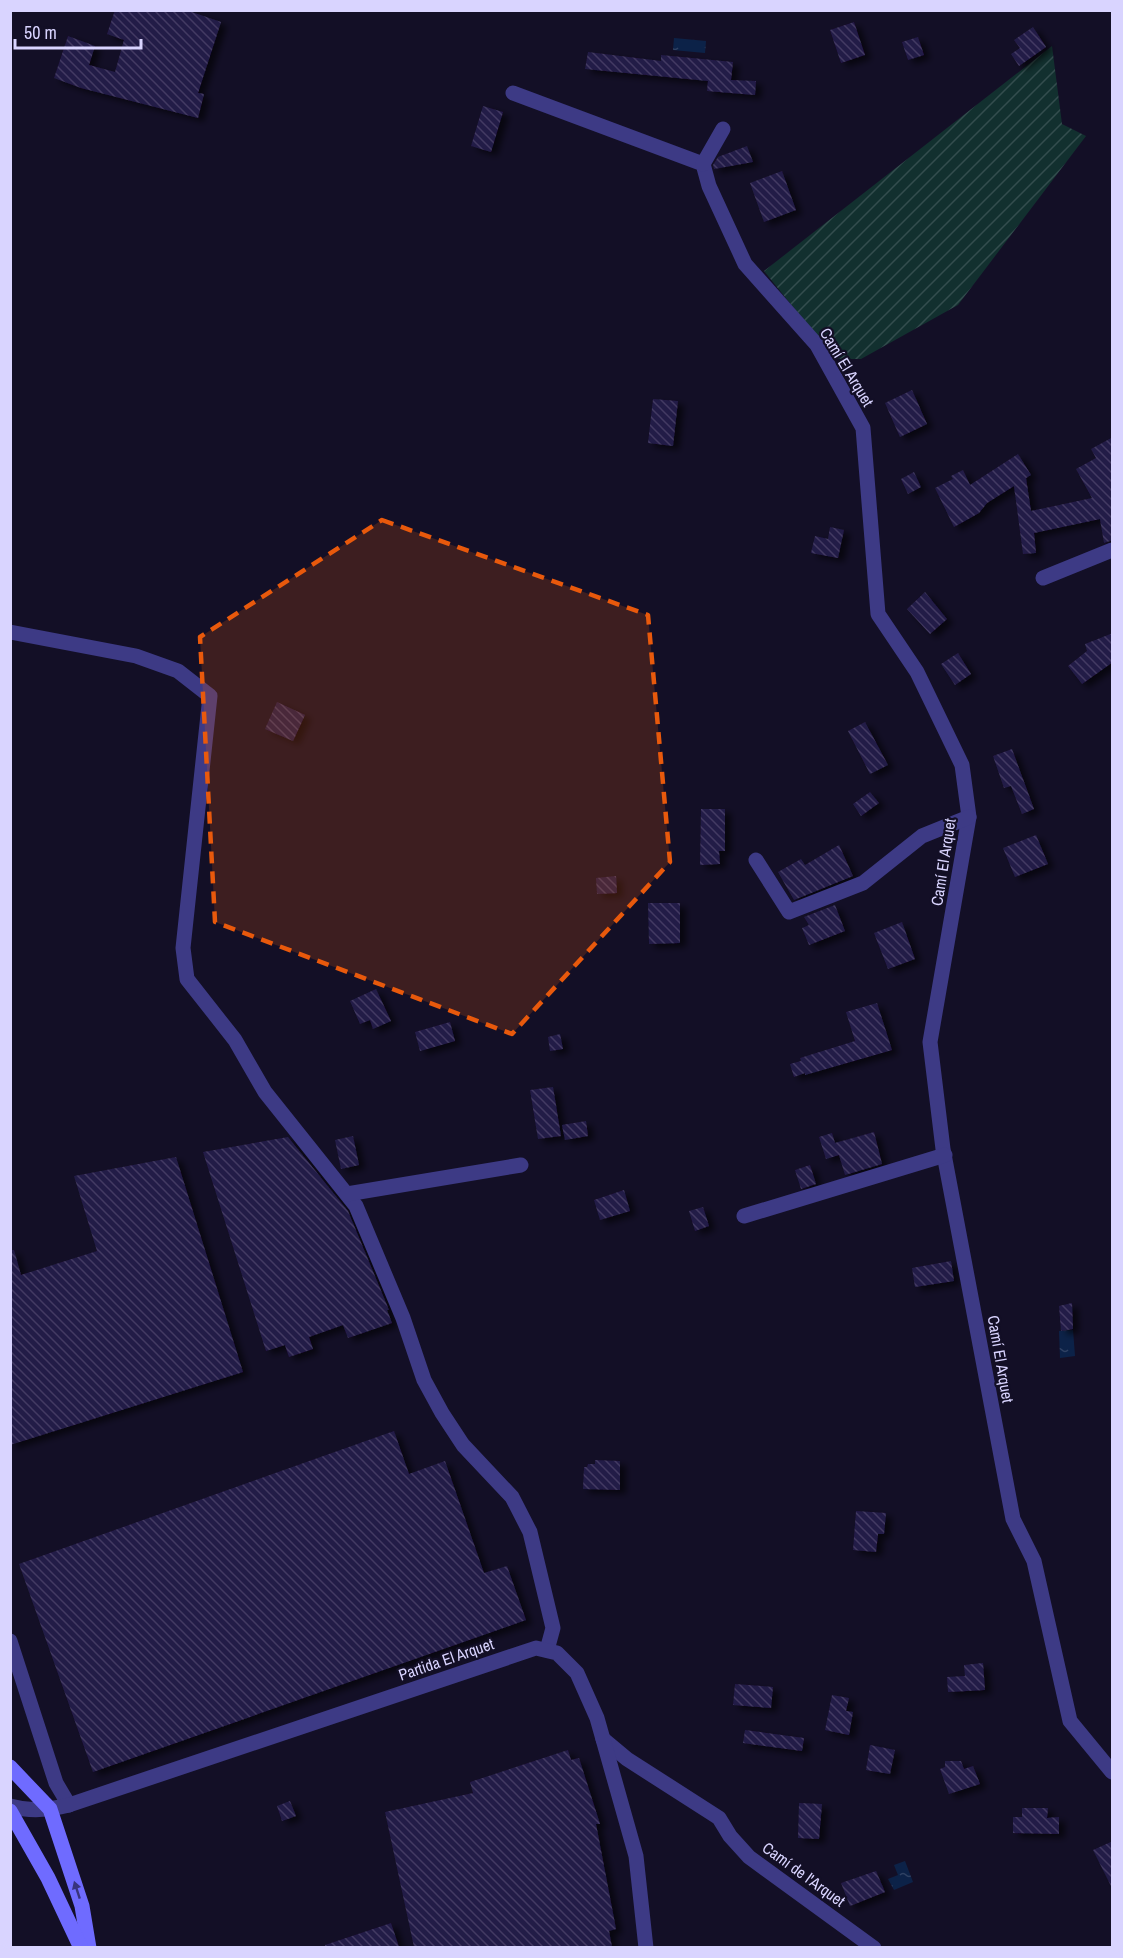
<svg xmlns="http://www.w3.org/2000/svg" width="1123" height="1958" font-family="'Archivo Narrow',sans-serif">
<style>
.garden{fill:url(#garden-furrows)}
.water{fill:url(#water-ripples)}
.building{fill:url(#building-back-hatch);filter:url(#shadow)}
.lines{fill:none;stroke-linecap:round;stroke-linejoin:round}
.street{stroke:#3d3a85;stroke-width:15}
.secondary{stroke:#6f6bff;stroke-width:15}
.oneway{fill:#38347d}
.marked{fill:#e8590c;fill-opacity:0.2;stroke:#e8590c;stroke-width:4.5;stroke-dasharray:12 8;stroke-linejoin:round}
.labels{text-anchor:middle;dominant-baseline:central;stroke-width:4.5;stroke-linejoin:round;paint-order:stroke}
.street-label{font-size:16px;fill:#d9d4ff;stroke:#130f26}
</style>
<defs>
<pattern id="garden-furrows" width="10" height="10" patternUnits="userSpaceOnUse" patternTransform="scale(1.5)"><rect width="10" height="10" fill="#12302f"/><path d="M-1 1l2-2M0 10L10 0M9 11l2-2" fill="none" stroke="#344d4e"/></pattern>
<pattern id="water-ripples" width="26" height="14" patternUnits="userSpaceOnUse" patternTransform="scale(1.5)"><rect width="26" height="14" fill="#0c2248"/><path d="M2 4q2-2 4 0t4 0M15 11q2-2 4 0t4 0" fill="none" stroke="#2f4163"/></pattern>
<pattern id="building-back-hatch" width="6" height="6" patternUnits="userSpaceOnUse" patternTransform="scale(1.5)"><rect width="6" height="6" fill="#241b47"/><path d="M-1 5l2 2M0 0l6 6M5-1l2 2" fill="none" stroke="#433b63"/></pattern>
<filter id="shadow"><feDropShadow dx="6" dy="4" stdDeviation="3" flood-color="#0009"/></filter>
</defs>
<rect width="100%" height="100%" fill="#130f26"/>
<polygon class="garden" points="1052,46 1062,124 1086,136 958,305 861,359 835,359 764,271"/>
<g class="water">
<polygon points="674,38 706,41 705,53 673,50"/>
<polygon points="1073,1330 1075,1356 1060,1358 1059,1331"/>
<polygon points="905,1861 913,1882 894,1890 888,1879 898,1875 894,1865"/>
</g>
<g class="building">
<polygon points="115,10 186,10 221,22 198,93 204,94 198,118 81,88 54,78 68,36 95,46 89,65 115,72 124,40 107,34"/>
<polygon points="854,22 865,55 841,63 830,30"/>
<polygon points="1033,27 1046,47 1019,66 1011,54 1020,48 1014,40"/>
<polygon points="918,37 924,55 908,60 902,42"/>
<polygon points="588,52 661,61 661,55 733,62 731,80 756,81 755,95 707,91 708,81 585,69"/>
<polygon points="483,106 503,112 491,152 471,146"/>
<polygon points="747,146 753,162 714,169 713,165 718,157"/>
<polygon points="782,171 796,210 764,222 750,183"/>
<polygon points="912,390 927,424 900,437 885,403"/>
<polygon points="653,399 678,401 673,446 648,443"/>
<polygon points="1113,437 1113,540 1104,543 1100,519 1034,533 1036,553 1023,554 1014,486 987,503 979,513 954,527 935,488 953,479 951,476 963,470 970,485 1018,454 1031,475 1026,478 1031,511 1092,498 1076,469 1096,458 1091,449"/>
<polygon points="914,472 921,487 908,494 901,479"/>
<polygon points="830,527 844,530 838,558 811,553 815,536 828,539"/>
<polygon points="925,592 947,619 930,634 907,609"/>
<polygon points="1113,633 1113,662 1082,684 1068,666 1087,651 1085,644"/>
<polygon points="958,653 971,674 955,685 941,664"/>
<polygon points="277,702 305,715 293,741 265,729"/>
<polygon points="865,722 888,765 870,774 848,731"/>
<polygon points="1012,749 1034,809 1022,814 1011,786 1004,788 993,756"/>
<polygon points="870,792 879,803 861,816 853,804"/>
<polygon points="701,809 725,809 725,851 719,851 720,864 700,865"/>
<polygon points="1036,835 1048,864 1015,877 1003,848"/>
<polygon points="839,845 853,876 794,900 778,872 801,859 805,865"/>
<polygon points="616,876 617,893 597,894 596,878"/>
<polygon points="648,903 680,903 680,943 649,944"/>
<polygon points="835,905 845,931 809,945 802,928 809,925 804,917"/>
<polygon points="902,922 915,959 888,969 874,933"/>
<polygon points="376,989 391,1021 373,1029 370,1020 360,1024 350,1001"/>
<polygon points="877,1003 892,1050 805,1075 805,1073 794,1077 790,1064 801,1061 800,1058 855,1041 846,1012"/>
<polygon points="450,1022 455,1041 420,1051 415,1032"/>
<polygon points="560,1034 563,1049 550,1051 548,1037"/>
<polygon points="553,1087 561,1136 538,1139 530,1090"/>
<polygon points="586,1121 588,1136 565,1140 562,1125"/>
<polygon points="874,1132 882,1164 845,1175 839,1155 826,1159 819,1137 832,1133 835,1143"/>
<polygon points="353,1136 359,1165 341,1169 335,1140"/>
<polygon points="288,1137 348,1211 389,1310 387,1310 392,1323 348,1338 343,1325 309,1337 313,1349 289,1357 285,1345 266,1351 203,1152"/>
<polygon points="176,1157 243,1372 10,1445 10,1250 14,1250 21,1275 97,1251 74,1176"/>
<polygon points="810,1165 816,1184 801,1189 795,1170"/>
<polygon points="624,1190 630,1211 600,1220 594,1200"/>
<polygon points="703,1207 709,1226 695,1231 689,1211"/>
<polygon points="951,1261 954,1281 915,1287 912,1268"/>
<polygon points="1072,1303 1073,1329 1061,1331 1059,1306"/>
<polygon points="394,1431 409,1474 445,1461 484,1573 507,1566 526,1620 93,1772 19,1564"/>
<polygon points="595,1460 620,1461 620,1490 583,1489 584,1467 587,1467 588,1464 595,1464"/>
<polygon points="856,1511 886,1513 884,1534 878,1534 876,1552 853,1550"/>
<polygon points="983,1663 985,1690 948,1692 947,1677 965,1676 964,1665"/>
<polygon points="735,1684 773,1687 771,1708 733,1705"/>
<polygon points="832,1695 849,1698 846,1711 853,1712 849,1735 825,1730"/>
<polygon points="745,1730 804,1738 802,1751 743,1743"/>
<polygon points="870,1745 895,1750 890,1774 866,1770"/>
<polygon points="568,1750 571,1760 579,1758 600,1824 596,1824 616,1929 609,1931 612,1947 414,1947 385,1812 473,1793 470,1782"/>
<polygon points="945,1761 961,1761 964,1769 973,1766 980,1784 949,1794 940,1769 945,1767"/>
<polygon points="290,1801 296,1816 282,1821 277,1806"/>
<polygon points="799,1803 822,1804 819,1839 798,1838"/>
<polygon points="1022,1808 1048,1808 1047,1818 1059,1817 1059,1834 1013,1833 1013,1817 1022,1817"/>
<polygon points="1113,1841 1113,1890 1093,1850"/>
<polygon points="876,1871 885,1892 850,1906 841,1883"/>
<polygon points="391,1923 399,1947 325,1947 325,1945"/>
</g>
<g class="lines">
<g class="street">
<polyline points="513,93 703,164 709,186 745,264 817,345 863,428 878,614 917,672 962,765 969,817 930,1042 943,1149 1013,1519 1034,1561 1070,1721 1112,1772"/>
<polyline points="703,164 723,129"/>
<polyline points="1043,578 1112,550"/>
<polyline points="10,632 136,656 178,671 210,696 183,948 187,979 235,1040 265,1092 356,1206 403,1318 424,1380 442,1413 463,1445 512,1497 530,1532 553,1628 547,1650"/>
<polyline points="756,860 789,912 863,883 922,836 969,817"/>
<polyline points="347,1194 521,1165"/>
<polyline points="744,1216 945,1155"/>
<polyline points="10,1641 56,1783 69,1805"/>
<polyline points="603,1739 627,1759 719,1818 730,1836 749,1857 874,1948"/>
<path d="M10,1806C31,1812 48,1810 69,1805L536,1648L557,1653L577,1673L597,1718L636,1856L646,1948"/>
</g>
<g class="secondary">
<polyline points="10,1767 50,1809 82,1906 89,1948"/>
<polyline points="10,1811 48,1878 81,1948"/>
</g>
</g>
<defs><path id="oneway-solid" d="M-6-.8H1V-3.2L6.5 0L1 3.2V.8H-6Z" transform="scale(1.5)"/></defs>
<use class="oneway" href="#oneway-solid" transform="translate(77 1890) rotate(-108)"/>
<path class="marked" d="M382,520L648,615L670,862L512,1034L215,922L200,637Z"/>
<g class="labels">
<g class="street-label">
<text transform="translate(847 367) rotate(59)">Camí El Arquet</text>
<text transform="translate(943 862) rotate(-81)">Camí El Arquet</text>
<text transform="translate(1001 1359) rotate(80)">Camí El Arquet</text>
<text transform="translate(446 1659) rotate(-19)">Partida El Arquet</text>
<text transform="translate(804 1874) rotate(36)">Camí de l'Arquet</text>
</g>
</g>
<rect width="1123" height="1958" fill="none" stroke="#d9d4ff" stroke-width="24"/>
<path d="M15 39v9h126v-9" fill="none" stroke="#d9d4ff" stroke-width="3"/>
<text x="24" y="39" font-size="18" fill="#d9d4ff" stroke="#130f26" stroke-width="4.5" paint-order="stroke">50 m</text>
</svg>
